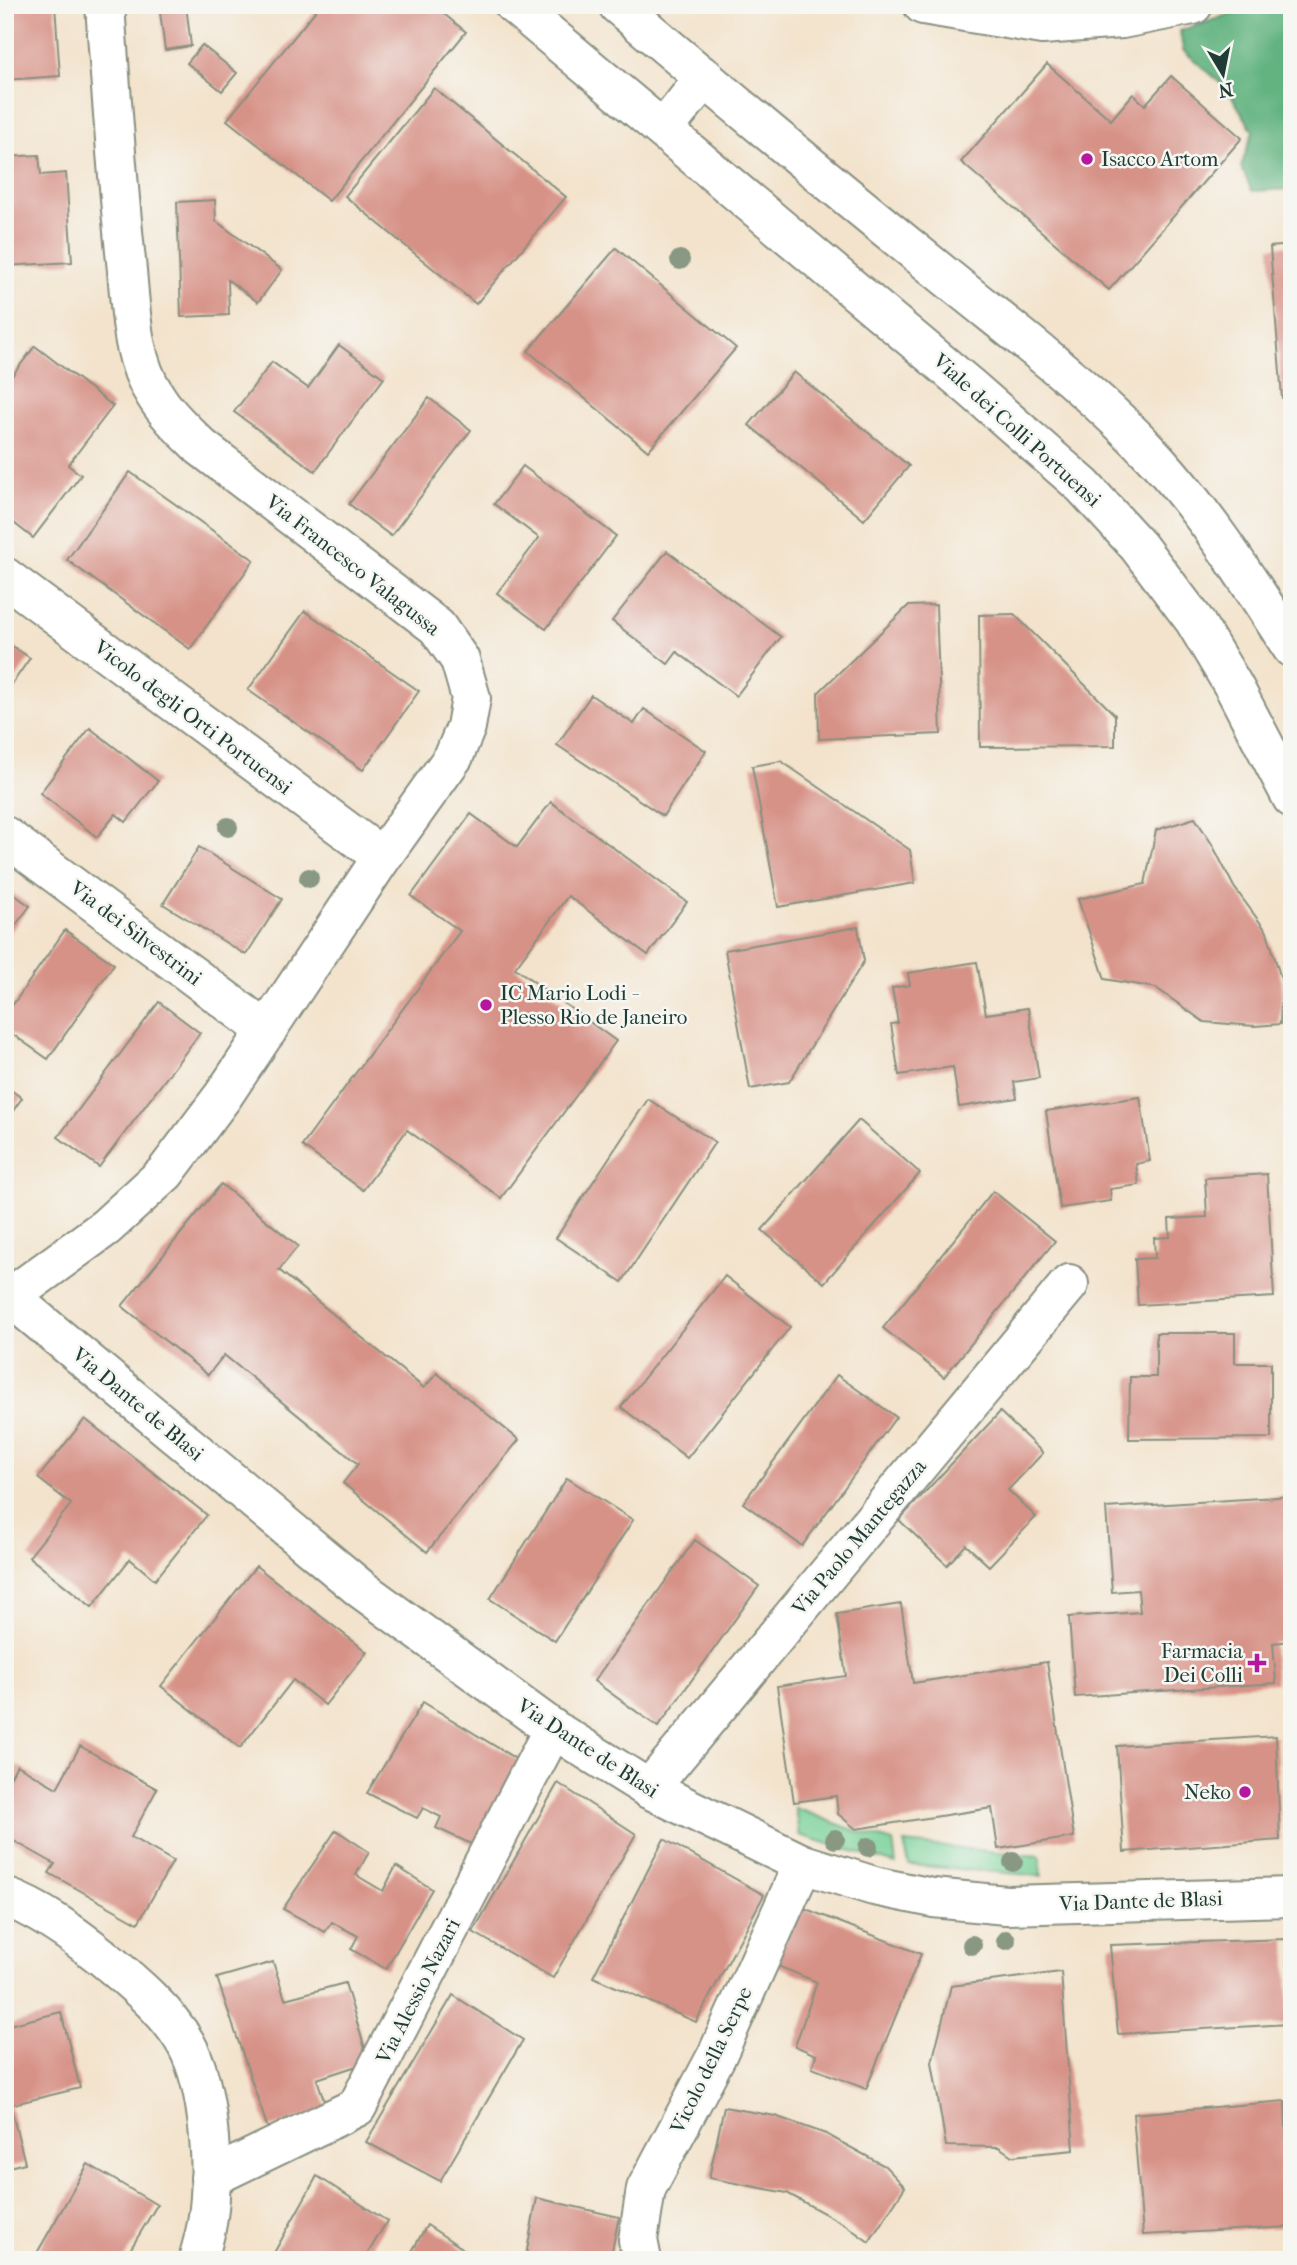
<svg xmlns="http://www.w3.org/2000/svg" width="1297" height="2265" font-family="'IM FELL French Canon',serif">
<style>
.green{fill:#78d198;stroke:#4c8766;stroke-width:2}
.forest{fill:#62b380;stroke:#40785a;stroke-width:2}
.building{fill:#d79287}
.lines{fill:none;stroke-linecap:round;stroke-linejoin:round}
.minor-casing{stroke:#899080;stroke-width:42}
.minor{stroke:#fff;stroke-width:38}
.tree{fill:#889883}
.poi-dot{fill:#b5179e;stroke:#f6f6f2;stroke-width:2.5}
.labels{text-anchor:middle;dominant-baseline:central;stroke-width:5;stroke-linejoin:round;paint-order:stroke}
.poi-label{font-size:21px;fill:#1f3d34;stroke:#f6f6f2;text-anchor:start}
.street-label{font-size:21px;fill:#1f3d34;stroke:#f6f6f2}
</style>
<rect width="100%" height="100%" fill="#f6f6f2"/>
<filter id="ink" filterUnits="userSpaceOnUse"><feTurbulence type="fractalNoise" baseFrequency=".0143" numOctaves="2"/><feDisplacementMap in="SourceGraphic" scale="14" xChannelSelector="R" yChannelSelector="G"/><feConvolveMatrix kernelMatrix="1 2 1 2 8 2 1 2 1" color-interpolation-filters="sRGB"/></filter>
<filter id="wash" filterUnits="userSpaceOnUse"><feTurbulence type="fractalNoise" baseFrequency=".00686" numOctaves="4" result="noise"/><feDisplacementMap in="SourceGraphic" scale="28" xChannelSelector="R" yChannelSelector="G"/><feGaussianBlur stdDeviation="1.57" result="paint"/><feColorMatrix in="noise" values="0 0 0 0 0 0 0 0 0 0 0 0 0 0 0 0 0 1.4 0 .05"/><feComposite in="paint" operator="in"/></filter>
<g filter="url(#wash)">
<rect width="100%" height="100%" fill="#f3e3cc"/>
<g class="green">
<polygon points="795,1808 856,1831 893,1842 896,1864 799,1835"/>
<polygon points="904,1843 1040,1856 1042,1876 909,1865"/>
</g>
<polygon class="forest" points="1257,5 1292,5 1292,189 1252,191 1241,167 1253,131 1227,89 1183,50 1180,31"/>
<g id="blocks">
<g class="building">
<polygon points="5,5 55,5 60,76 5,80"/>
<polygon points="159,5 186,5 191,46 165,50"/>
<polygon points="320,5 433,5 466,32 329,201 227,120"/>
<polygon points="202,45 237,73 222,91 187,63"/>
<polygon points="1047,64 1111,120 1133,94 1145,105 1171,76 1242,138 1109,290 961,162"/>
<polygon points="434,88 566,197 476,304 345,196"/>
<polygon points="39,155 41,175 66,173 72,262 5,266 5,157"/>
<polygon points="215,200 216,221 282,270 258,302 228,280 229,315 181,317 177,202"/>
<polygon points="1292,245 1292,397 1282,398 1270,247"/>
<polygon points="616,248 736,348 648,451 528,351"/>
<polygon points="339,345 384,378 315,471 234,412 272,362 308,388"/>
<polygon points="35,346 113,406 68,465 81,475 33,538 5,516 5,385"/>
<polygon points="794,372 909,466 864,520 749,425"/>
<polygon points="429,398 471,430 391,536 349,504"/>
<polygon points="523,466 616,536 546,629 497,593 539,538 494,504"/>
<polygon points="130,472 254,560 190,649 67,560"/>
<polygon points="667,551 781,637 736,696 677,652 668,664 612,621"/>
<polygon points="936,605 941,734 819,739 818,693 908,606"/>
<polygon points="305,611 419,691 363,770 248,690"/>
<polygon points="1014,614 1115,715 1115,746 980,747 979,615"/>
<polygon points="5,641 30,658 5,694"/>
<polygon points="591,695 634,724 644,709 706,751 663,816 557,745"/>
<polygon points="90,728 158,781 126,822 116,814 97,837 40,793"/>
<polygon points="781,761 910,850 915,883 778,907 752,766"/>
<polygon points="551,802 687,902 648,955 568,896 515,968 616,1041 501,1198 407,1130 363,1190 302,1146 460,931 411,896 471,814 517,847"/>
<polygon points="1195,818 1212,844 1234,887 1267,932 1282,982 1280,1024 1255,1026 1204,1022 1156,988 1105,979 1078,899 1145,884 1156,830"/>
<polygon points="199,847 282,899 246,955 163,904"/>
<polygon points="5,888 30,906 5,939"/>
<polygon points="858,927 864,961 789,1082 750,1089 725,950"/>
<polygon points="65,930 114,964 48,1059 5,1029 5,1016"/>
<polygon points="977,962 986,1014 1028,1008 1039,1078 1014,1082 1017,1098 959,1107 953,1067 899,1075 891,1024 898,1023 892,988 910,985 908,973"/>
<polygon points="159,1002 200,1033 99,1167 58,1137"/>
<polygon points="5,1086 22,1098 5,1122"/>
<polygon points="1140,1097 1150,1161 1136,1164 1139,1185 1110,1189 1111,1201 1060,1208 1046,1111"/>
<polygon points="648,1099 715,1142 622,1282 556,1238"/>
<polygon points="859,1120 920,1173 824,1283 762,1230"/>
<polygon points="1267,1174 1274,1297 1138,1305 1135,1259 1155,1258 1154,1238 1170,1237 1169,1219 1207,1217 1205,1178"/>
<polygon points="221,1184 298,1246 279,1270 424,1388 437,1373 519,1440 427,1552 343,1483 358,1464 224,1355 208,1375 122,1306"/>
<polygon points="993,1191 1055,1241 944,1377 883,1328"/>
<polygon points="725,1276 790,1327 687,1458 621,1407"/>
<polygon points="1156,1333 1235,1333 1235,1363 1271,1363 1271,1438 1129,1439 1130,1377 1156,1377"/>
<polygon points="837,1375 896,1417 802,1546 743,1503"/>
<polygon points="1000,1412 1043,1453 1008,1490 1036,1517 989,1566 966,1545 947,1565 899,1520"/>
<polygon points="85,1419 207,1515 155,1580 130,1559 92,1607 29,1557 71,1504 38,1478"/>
<polygon points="567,1478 633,1520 555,1641 490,1599"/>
<polygon points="1291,1496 1292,1641 1273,1643 1276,1683 1075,1697 1069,1617 1140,1612 1138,1590 1112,1592 1106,1508"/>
<polygon points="695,1540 759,1586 658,1727 594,1681"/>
<polygon points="256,1566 367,1652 325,1705 293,1680 240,1748 161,1686"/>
<polygon points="901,1604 913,1683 1047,1662 1074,1837 998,1849 992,1808 856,1829 838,1814 836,1796 794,1802 777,1686 846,1676 837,1614"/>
<polygon points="423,1702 529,1767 480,1848 436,1828 441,1817 423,1808 417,1818 367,1793"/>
<polygon points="1276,1736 1280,1840 1124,1852 1117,1746"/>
<polygon points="80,1746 157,1789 131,1837 173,1861 138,1923 49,1873 55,1864 5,1836 5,1787 17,1765 57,1788"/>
<polygon points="558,1783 636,1834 553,1978 473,1932"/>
<polygon points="336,1830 369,1852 356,1875 383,1891 396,1866 432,1889 386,1969 351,1949 358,1936 332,1922 325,1932 283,1909"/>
<polygon points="664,1839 764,1895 696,2022 593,1977"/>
<polygon points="801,1907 921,1954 866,2089 812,2068 816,2055 795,2046 817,1982 773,1964"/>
<polygon points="1286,1939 1289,2024 1118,2034 1110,1945"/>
<polygon points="273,1962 285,1999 345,1983 369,2062 317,2079 327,2109 268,2129 217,1978"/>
<polygon points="1061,1972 1074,2150 1012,2156 999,2147 946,2146 932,2062 951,1986"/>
<polygon points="453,1995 523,2040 440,2181 366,2142"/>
<polygon points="61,2012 80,2088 10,2105 25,2163 5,2168 5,2026"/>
<polygon points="1285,2101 1290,2227 1143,2235 1133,2114"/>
<polygon points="724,2107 775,2116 826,2134 885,2166 905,2187 869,2242 844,2224 787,2193 709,2178"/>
<polygon points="88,2164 157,2205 124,2260 33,2260"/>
<polygon points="317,2176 387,2221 364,2260 270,2260"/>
<polygon points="537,2198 619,2217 610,2260 525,2260"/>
<polygon points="427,2225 480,2260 407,2260"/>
</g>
</g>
</g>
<g filter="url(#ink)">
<use href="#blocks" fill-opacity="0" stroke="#899080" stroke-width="2"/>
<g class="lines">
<g class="minor-casing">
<g id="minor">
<polyline points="514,5 971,388 1083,486 1138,546 1194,620 1234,687 1292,798"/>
<path d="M618,5C724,95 831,184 940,272C1013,332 1092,389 1156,459C1208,516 1250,583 1292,648"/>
<polyline points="923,5 1042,25 1122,19 1193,5"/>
<polyline points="664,129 705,77"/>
<polyline points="5,577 382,857"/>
<polyline points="5,836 267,1031"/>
<polyline points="5,1296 10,1297 361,1589 553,1729 649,1789 803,1864 874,1886 933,1898 1006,1905 1292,1897"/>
<path d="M10,1297L106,1227L165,1173L223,1096L382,857L454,756L466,727L471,698L460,660L437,627L201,447C185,431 167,415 155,395C130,357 131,305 126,261C117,176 111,91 105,5"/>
<polyline points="649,1789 1069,1284"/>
<path d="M5,1897C39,1909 73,1934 101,1956C131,1981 167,2010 186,2044C210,2087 215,2176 207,2223C205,2236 201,2248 198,2260"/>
<polyline points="210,2178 357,2107 553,1729"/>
<polyline points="642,2260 638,2240 646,2189 717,2055 803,1864"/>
</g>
</g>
<use href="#minor" class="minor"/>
</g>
<g class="tree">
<circle cx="680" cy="260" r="10"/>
<circle cx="228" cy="827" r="10"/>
<circle cx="309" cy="878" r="10"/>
<circle cx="835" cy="1839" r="10"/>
<circle cx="868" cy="1847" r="10"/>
<circle cx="1013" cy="1862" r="10"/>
<circle cx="1006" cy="1940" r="10"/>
<circle cx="972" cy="1945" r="10"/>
</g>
</g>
<g class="poi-dot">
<circle cx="1087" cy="159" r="7"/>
<circle cx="486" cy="1005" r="7"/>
<path d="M1253.5 1652.5h7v7h7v7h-7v7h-7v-7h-7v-7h7z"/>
<circle cx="1245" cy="1792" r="7"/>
</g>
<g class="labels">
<g class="poi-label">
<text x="1101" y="159">Isacco Artom</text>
<text x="500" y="993">IC Mario Lodi -<tspan x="500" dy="24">Plesso Rio de Janeiro</tspan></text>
<text x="1243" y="1651" text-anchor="end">Farmacia<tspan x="1243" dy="24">Dei Colli</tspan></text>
<text x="1231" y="1792" text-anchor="end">Neko</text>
</g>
<g class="street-label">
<text transform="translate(1017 430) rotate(42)">Viale dei Colli Portuensi</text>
<text transform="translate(353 565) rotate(38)">Via Francesco Valagussa</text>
<text transform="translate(193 717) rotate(37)">Vicolo degli Orti Portuensi</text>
<text transform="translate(136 933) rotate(37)">Via dei Silvestrini</text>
<text transform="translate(138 1404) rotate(40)">Via Dante de Blasi</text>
<text transform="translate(859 1537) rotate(-50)">Via Paolo Mantegazza</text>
<text transform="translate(588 1748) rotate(33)">Via Dante de Blasi</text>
<text transform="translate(1141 1901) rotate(-2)">Via Dante de Blasi</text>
<text transform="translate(418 1991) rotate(-63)">Via Alessio Nazari</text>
<text transform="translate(711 2060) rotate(-64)">Vicolo della Serpe</text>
</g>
</g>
<rect width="1297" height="2265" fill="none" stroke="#f6f6f2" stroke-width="28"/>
<g transform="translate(1223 74) rotate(170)" stroke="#f6f6f2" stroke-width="5" paint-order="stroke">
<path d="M0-5L12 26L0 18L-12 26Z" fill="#1f3d34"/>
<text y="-10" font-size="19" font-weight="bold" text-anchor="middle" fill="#1f3d34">N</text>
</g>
</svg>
